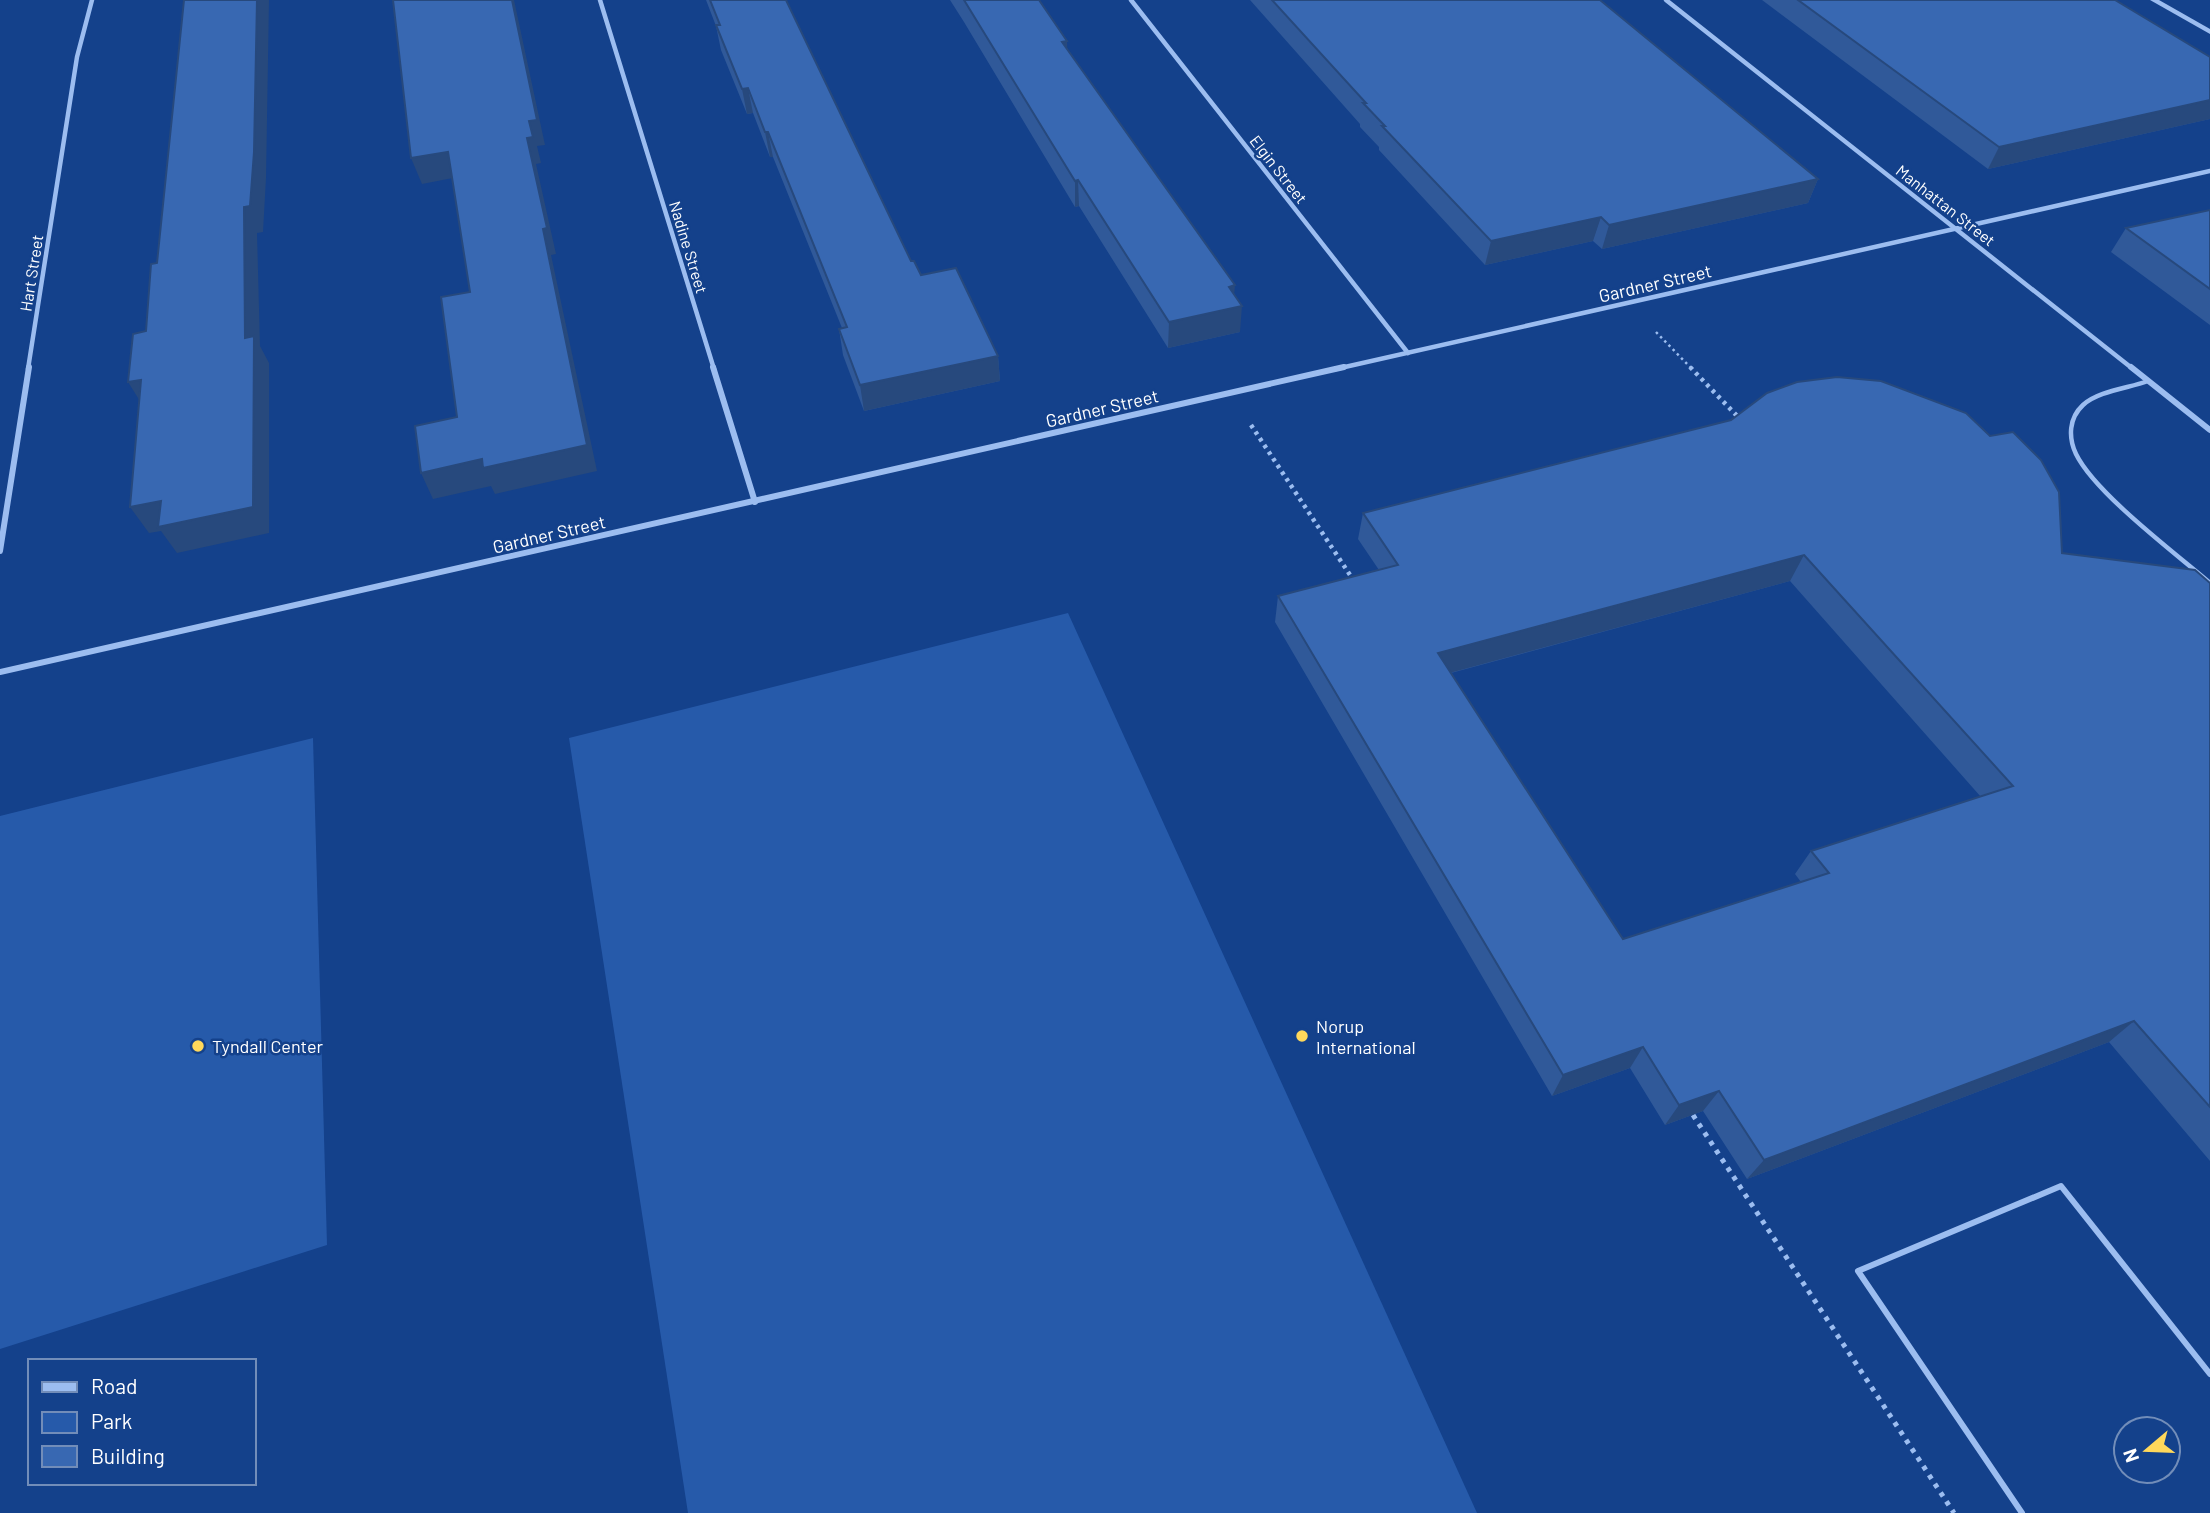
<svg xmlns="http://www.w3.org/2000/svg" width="2210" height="1513" font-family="Barlow,sans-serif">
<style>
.green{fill:#265aaa}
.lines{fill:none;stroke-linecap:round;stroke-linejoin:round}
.path-far2{stroke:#9cbdf0;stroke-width:2.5;stroke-dasharray:2.5 3.5;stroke-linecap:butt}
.path-far1{stroke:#9cbdf0;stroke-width:4.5;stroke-dasharray:3.5 4.5;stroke-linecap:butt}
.path{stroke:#9cbdf0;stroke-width:5;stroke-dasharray:4.5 6;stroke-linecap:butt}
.service-far1{stroke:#9cbdf0;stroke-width:4.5}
.service{stroke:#9cbdf0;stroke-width:6}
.minor-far1{stroke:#9cbdf0;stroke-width:4.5}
.minor{stroke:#9cbdf0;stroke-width:6}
.tertiary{fill:#9cbdf0;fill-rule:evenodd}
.wall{fill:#305999;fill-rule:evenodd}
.shaded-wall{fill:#27497d}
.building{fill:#3868b2;stroke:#27497d;stroke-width:2;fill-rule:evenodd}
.poi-dot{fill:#ffd85b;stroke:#14418b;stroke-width:2.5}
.labels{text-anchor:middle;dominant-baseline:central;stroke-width:5;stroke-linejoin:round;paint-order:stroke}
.far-street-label{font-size:16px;fill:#fff;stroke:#14418b}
.street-label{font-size:18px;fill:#fff;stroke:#14418b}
.poi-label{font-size:18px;fill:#fff;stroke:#14418b;text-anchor:start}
</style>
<rect width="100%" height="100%" fill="#14418b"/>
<g class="green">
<polygon points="1068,613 1477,1513 688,1513 569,738"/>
<polygon points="313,738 327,1245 0,1349 0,816"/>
</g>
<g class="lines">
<polyline class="path-far2" points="1656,332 1692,369"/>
<g class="path-far1">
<polyline points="1690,367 1740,419"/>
<polyline points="1251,425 1354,581"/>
</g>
<polyline class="path" points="1693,1115 1954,1513"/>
<path class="service-far1" d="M2148,381C2129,388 2098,391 2083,405C2069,418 2068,437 2076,454C2095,493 2175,553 2210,583"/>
<polyline class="service" points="2022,1513 1858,1271 2061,1186 2210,1374"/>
<g class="minor-far1">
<polyline points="600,0 714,369"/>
<polyline points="1131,0 1408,353"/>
<polyline points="1666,0 2133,369"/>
<polyline points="28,369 77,57 92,0"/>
<polyline points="1336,369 2210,171"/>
</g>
<g class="minor">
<polyline points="713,367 755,502"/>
<polyline points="2131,367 2210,430"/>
<polyline points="0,551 29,367"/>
<polyline points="0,672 1344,367"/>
</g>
<polygon class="tertiary" points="2150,0 2159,0 2210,29 2210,34"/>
</g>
<g class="wall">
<polygon points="706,0 786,0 911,261 921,275 998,356 1000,381 864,411 843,355 839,329 842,328 773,157 770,157 753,113 747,114 721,50 716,26"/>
<polygon points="950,0 1039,0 1068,50 1234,294 1240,332 1168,348 1079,206 1075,207 964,22"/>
<polygon points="1250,0 1600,0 1818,179 1808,203 1602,249 1593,241 1485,265 1379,150 1379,147 1360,127 1360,124"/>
<polygon points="1762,0 2115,0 2210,57 2210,119 1988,169"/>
<polygon points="2210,210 2210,325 2111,252 2126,228"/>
<path d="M1363,513L2062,553L2210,583V1161L2109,1042L1747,1179L1703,1111L1665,1125L1630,1068L1552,1096L1275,622L1278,596L1379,570L1358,539ZM1790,581L1981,797L1811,851L1795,874L1801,882L1623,939L1451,673Z"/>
</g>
<g class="shaded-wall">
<polygon points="257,0 269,0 266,178 263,232 257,233 260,346 269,363 269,533 177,553 161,531 149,533 130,507 244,207"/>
<polygon points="512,0 514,0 545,145 537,146 541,163 536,164 556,254 551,255 597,471 495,494 491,486 433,499 421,473 482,459 543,229 527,138"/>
<polygon points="1067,41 1068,66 1062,42"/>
<polygon points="748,88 753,113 747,114 742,89"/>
<polygon points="2210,100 2210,119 1988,169 1999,147"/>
<polygon points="765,132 768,132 773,157 770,157"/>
<polygon points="448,152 458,177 422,184 411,158"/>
<polygon points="1818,179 1808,203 1602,249 1609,225"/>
<polygon points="1078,180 1079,206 1075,207 1075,181"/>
<polygon points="1601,217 1593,241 1485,265 1491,241"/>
<polygon points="1235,285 1233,308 1242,306 1240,332 1168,348 1169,322 1229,287"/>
<polygon points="998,356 1000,381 864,411 860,385"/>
<polygon points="141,380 145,409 128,382"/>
<polygon points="1804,555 1790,581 1431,678 1438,653"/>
<polygon points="2134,1021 2109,1042 1747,1179 1764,1160"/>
<polygon points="1643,1047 1630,1068 1552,1096 1563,1075"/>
<polygon points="1719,1091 1703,1111 1665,1125 1679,1105"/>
</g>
<g class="building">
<polygon points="184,0 257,0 254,152 250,206 244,207 245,338 254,336 253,507 158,527 161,501 130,507 141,380 128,382 133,334 146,331 151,264 157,263"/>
<polygon points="393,0 512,0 537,120 529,121 533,137 527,138 547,228 543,229 587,445 483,468 482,459 421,473 415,426 457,417 441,297 470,292 448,152 411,158"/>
<polygon points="710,0 786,0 911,261 914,261 921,275 956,268 998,356 860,385 839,329 847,327 768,132 765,132 748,88 742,89 716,25 720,25"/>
<polygon points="964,0 1039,0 1067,41 1062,42 1235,285 1229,287 1242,306 1169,322 1078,180 1075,181"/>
<polygon points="1272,0 1600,0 1818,179 1609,225 1601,217 1491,241 1382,126 1385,126 1363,103 1366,103"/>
<polygon points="1798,0 2115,0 2210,57 2210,100 1999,147"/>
<polygon points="2210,210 2210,289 2126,228"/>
<path d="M1837,377L1881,381L1966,413L1990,436L2013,432L2041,460L2059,492L2062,553L2195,570L2210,583V1107L2134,1021L1764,1160L1719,1091L1679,1105L1643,1047L1563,1075L1278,596L1398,565L1363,513L1731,420L1767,393L1797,382ZM1804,555L2013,786L1811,851L1829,873L1623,939L1438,653Z"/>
</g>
<g class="poi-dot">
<circle cx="1302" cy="1036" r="7"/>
<circle cx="198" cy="1046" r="7"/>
</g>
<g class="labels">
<g class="far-street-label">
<text transform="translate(1279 169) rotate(52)">Elgin Street</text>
<text transform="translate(1946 205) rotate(38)">Manhattan Street</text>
<text transform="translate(689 247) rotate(73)">Nadine Street</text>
<text transform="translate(31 273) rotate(-81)">Hart Street</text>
</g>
<g class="street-label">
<text transform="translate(1655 283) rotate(-13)">Gardner Street</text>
<text transform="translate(1102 408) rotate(-13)">Gardner Street</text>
<text transform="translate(549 534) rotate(-13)">Gardner Street</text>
</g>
<g class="poi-label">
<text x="1316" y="1026">Norup<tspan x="1316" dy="21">International</tspan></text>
<text x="212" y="1046">Tyndall Center</text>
</g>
</g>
<rect x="28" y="1359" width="228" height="126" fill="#14418b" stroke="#728db9" stroke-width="2"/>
<rect x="42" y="1382" width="35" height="10" fill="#9cbdf0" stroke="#728db9" stroke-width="2"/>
<text x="91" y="1394" font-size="21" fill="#ffffff">Road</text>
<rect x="42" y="1412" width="35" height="21" fill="#265aaa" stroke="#728db9" stroke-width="2"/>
<text x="91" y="1429" font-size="21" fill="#ffffff">Park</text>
<rect x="42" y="1446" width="35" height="21" fill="#3868b2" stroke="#728db9" stroke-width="2"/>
<text x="91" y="1464" font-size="21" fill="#ffffff">Building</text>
<g transform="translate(2147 1450) rotate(251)"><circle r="33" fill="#14418b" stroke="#728db9" stroke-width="2"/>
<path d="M0-5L12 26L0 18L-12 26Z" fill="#ffd85b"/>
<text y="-10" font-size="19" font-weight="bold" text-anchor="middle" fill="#ffffff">N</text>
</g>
</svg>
